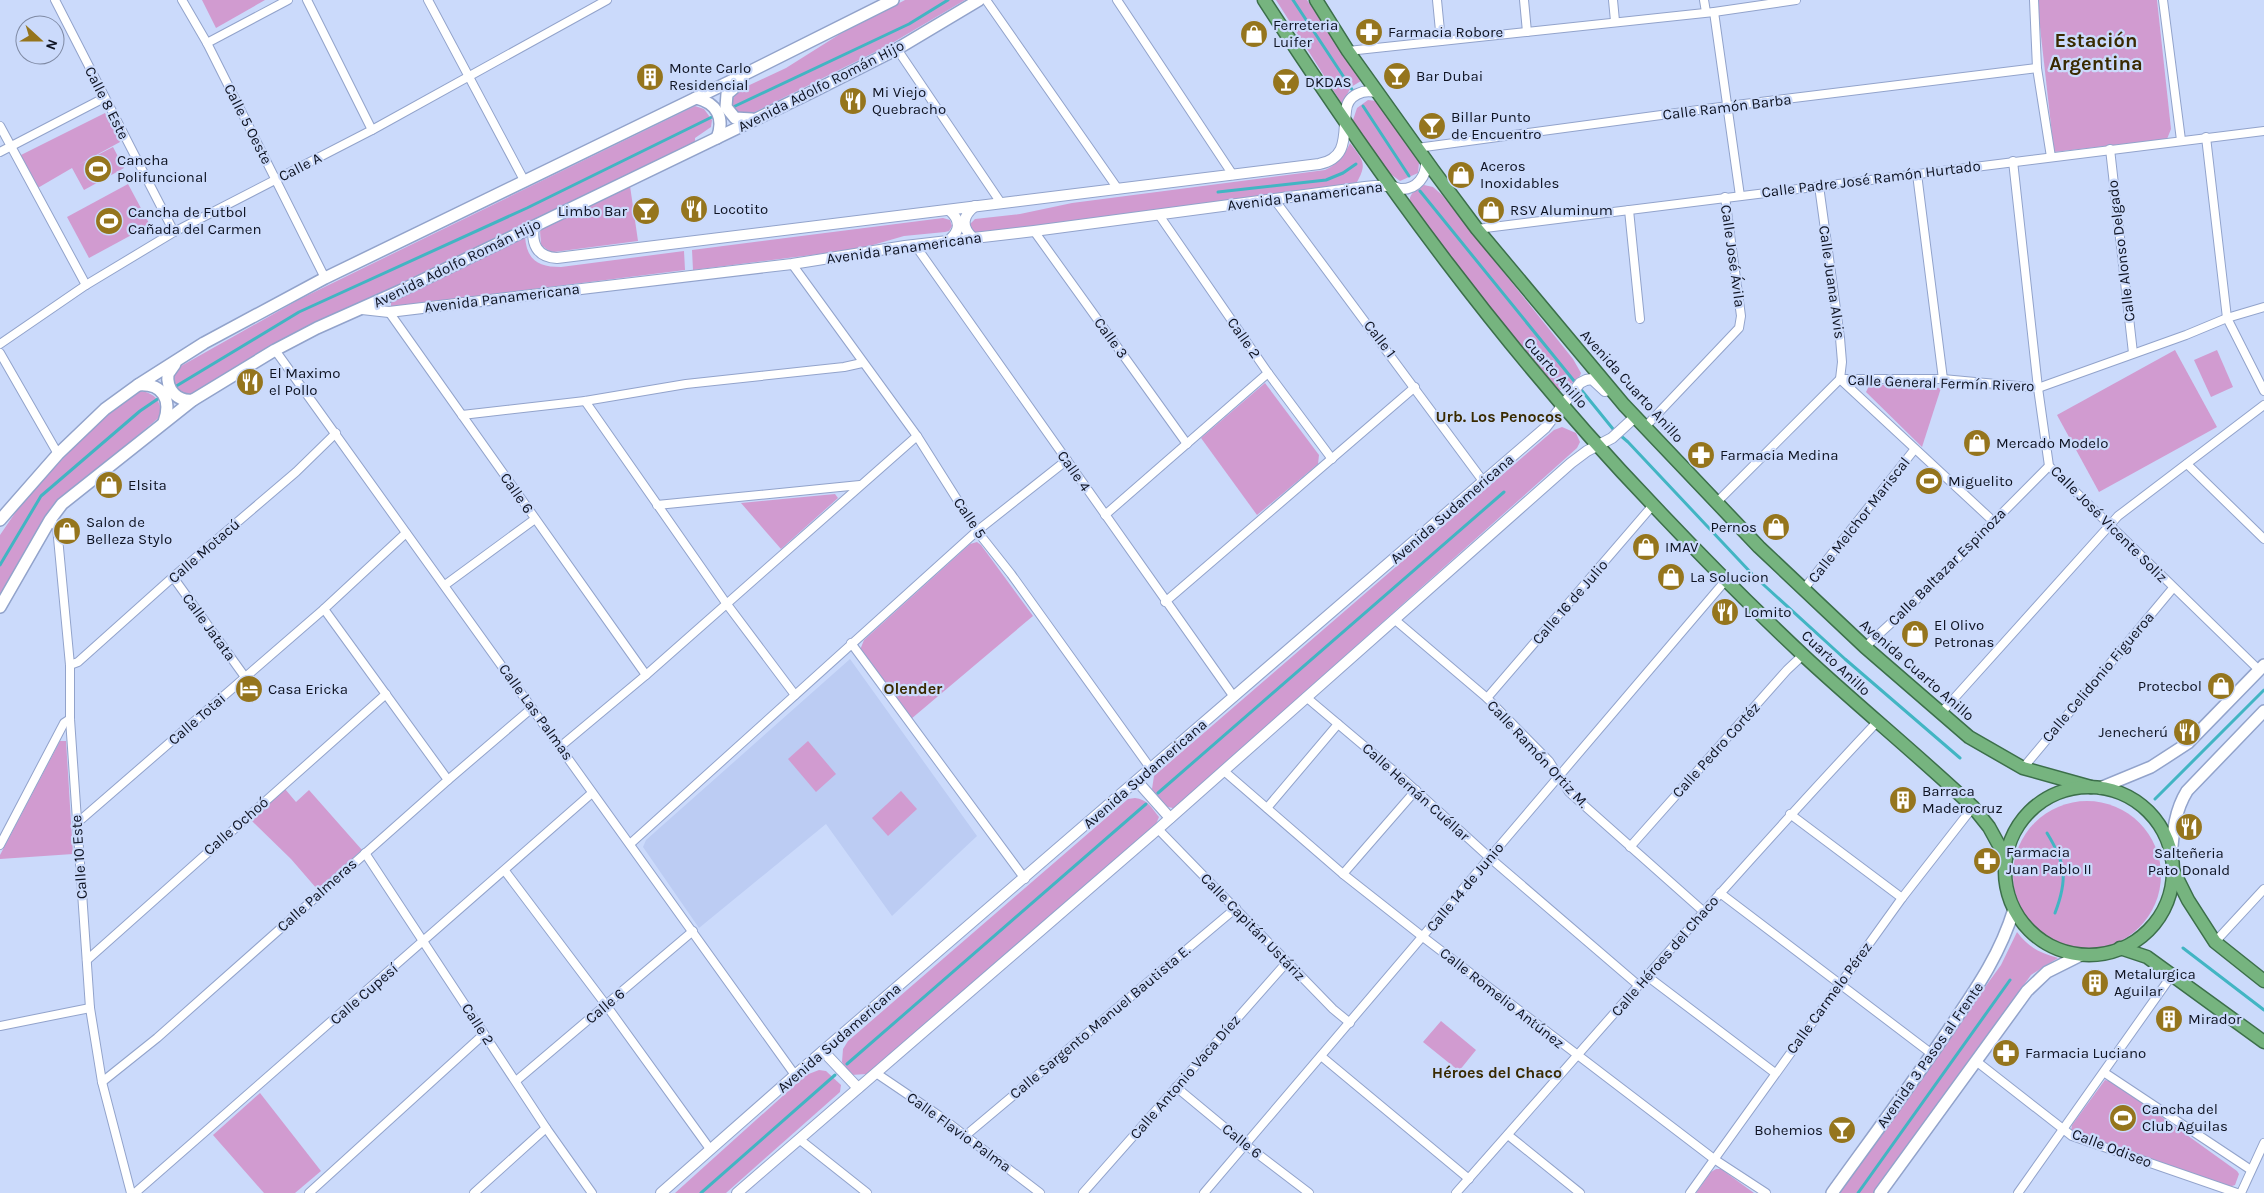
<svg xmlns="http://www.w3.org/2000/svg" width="2264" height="1193" font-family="Karla,sans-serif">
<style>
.built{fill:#bcccf3}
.green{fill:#d19bd0}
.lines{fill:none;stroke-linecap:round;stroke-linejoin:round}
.stream{stroke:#42b5c3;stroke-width:3}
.minor-casing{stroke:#92a3cb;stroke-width:10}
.tertiary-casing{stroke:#92a3cb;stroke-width:12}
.secondary-casing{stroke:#92a3cb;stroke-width:14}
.trunk-casing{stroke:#3c6f4a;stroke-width:15}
.minor{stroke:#fff;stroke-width:8}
.tertiary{stroke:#fff;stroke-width:10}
.secondary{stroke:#fff;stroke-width:11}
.trunk{stroke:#76b47f;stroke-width:12}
.labels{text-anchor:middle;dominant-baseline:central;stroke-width:4.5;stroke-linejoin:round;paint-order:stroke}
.poi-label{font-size:15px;fill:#0e1322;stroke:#cbdafb;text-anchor:start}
.street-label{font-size:15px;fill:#0e1322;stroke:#cbdafb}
.neighbourhood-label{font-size:16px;font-weight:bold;fill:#392a00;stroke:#cbdafb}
.district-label{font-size:20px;font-weight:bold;fill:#392a00;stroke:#cbdafb}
</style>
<rect width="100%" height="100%" fill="#cbdafb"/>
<polygon class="built" points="850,659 977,836 892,916 826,824 699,928 643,847 646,840"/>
<g class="green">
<polygon points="202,0 265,0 216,28"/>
<polygon points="905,0 965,0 887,46 745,117 740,119 729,104 739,90 786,68 840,34"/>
<polygon points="1276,0 1307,0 1361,81 1351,87 1342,104"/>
<polygon points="2037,0 2157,0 2171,129 2167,139 2054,152"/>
<polygon points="1368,100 1376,101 1419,163 1418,173 1400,181 1385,170 1353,120 1357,108"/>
<polygon points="695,106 704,109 712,120 711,127 695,138 695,143 188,399 176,392 172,374 174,370 300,299"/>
<polygon points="105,113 120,142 78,165 113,147 124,168 84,190 72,168 36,189 19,156"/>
<path d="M1350,143C1362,159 1368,163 1357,182L1345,187L980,233H974L970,228V224L975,219L1020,214L1072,203L1325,170C1338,164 1344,156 1350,143Z"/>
<polygon points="128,184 150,225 89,258 67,217"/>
<path d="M1424,185L1433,187L1442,195L1573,359L1581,373L1580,376L1564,390H1557L1482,300L1410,204C1408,193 1416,190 1424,185Z"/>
<polygon points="630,186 638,241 554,252 549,251 541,245 540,230"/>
<polygon points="943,218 950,220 952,226 949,231 945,232 904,236 859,249 693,270 692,250"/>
<path d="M525,237C527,261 539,267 561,267L684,251L685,270L391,307V302Z"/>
<polygon points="2175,350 2217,427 2099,492 2057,415"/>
<polygon points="2217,350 2233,387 2211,397 2194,360"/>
<polygon points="1265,383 1319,455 1318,464 1257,515 1201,438"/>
<polygon points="1870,384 1941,388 1922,447 1866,392"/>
<path d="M140,391C156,393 160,401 162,415L73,490L0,602V535L26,497L104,416Z"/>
<path d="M1562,427L1576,433L1580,442L1577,448L1175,808C1162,808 1159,799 1152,789L1154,776L1554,430Z"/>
<polygon points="835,494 838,498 781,549 741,503"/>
<polygon points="977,542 981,545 1033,616 911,719 860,650 864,640 970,544"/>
<polygon points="60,741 66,741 73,854 0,859 0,855"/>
<polygon points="808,741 836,774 816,792 788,759"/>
<polygon points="285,789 296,802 309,790 362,850 317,889 291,859 251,820"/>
<polygon points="901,791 917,809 888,836 872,818"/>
<path d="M1135,798C1147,799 1152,808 1159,817L1156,824L867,1074L851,1075L842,1062L843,1049L848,1041L1128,799Z"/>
<circle cx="2087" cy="875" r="74"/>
<path d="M2017,932C2028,947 2040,953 2058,958L2031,975L1874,1193H1836L2001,965Z"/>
<polygon points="1441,1021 1476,1050 1459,1071 1423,1042"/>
<polygon points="819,1070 826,1071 841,1085 840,1092 726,1193 675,1193 806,1075"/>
<polygon points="2105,1080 2113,1082 2237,1171 2239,1174 2235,1185 2229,1187 2076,1134 2071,1131 2072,1125"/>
<polygon points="260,1093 321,1171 295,1193 264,1193 213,1135"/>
<polygon points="1716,1169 1721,1169 1754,1193 1696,1193 1711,1172"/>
</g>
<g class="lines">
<g class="stream">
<polyline points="1293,0 1353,91"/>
<polyline points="1363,106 1409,176"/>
<polyline points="731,108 909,24 948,0"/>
<polyline points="1420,191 1613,429 1628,442 1754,576 1845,659 1960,758"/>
<polyline points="1218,192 1326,180 1343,173 1356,164"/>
<polyline points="173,388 299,312 527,208 716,115"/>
<polyline points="0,565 41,496 140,411 162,396"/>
<polyline points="1158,793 1504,492"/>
<polyline points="2155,799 2264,690"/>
<path d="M2047,833C2066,864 2068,879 2055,913"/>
<polyline points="2183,948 2264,1010"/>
<polyline points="847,1064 1146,804"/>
<polyline points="701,1193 835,1075"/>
<polyline points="1858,1193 2010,980"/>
</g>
<g class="minor-casing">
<g id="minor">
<polyline points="55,0 174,232"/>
<polyline points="182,0 207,43 325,278"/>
<polyline points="307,0 372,130"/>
<polyline points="428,0 525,182"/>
<polyline points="986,0 1118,189"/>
<polyline points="1117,0 1233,175"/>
<polyline points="1437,0 1441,41"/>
<polyline points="1524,0 1527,32"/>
<polyline points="1613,0 1615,21"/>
<polyline points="1704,0 1706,12"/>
<polyline points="2034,0 2037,68 2051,157"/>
<polyline points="2163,0 2181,140"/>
<polyline points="1714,12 1740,196"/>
<polyline points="207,43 288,0"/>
<polyline points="897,49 1001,203"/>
<polyline points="1348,51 1714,12 1796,0"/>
<polyline points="0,126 86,285"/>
<polyline points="2206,137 2227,318 2264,391"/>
<polyline points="1417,148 1728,106 2037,68"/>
<polyline points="2110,149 2133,353"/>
<polyline points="0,152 104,98"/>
<polyline points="2013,161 2038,388 2049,466 2259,670"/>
<polyline points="1917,174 1943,379"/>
<polyline points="1819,186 1840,338 1842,362 1840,379 1993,521"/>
<polyline points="1274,199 1483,481"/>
<polyline points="1629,210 1640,319"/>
<polyline points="1159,215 1268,373 1332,459"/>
<polyline points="1477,229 2264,131"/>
<polyline points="1034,231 1187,444"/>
<polyline points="915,245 1234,697"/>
<polyline points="792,264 917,436 977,531 1011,574 1151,769"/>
<polyline points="389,312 646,675"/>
<polyline points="0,344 86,285 174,232 372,130 607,0"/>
<polyline points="275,350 795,1075"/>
<polyline points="0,353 58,454"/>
<polyline points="585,401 726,603 795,695"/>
<polyline points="462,415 585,401 686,384 844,367 862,363"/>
<polyline points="1645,427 1739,328 1741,316 1725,197"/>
<polyline points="2187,464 2264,539"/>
<polyline points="1716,503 1840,379 1943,379 2038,388 2186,335 2227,318 2264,307"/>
<polyline points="657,505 860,485"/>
<polyline points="1105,515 1268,373"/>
<polyline points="50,520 57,527 70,665 70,719 90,1008 102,1082 131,1193"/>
<polyline points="173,577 245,677"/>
<polyline points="445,585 535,519"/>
<polyline points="1803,590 1914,450"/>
<polyline points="1165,602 1415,387"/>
<polyline points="324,609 448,780"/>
<polyline points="1394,619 1487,698 1549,761 1569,792 1703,911"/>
<polyline points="851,643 1025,879"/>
<polyline points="1865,647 1914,602 2049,466"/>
<polyline points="70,665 78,662 173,577 296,472 336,433"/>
<polyline points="1306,697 1401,777 1490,858 1638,985"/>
<polyline points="1487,698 1653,505"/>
<polyline points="1941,713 2118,516 2264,405"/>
<polyline points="561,746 646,675 917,436"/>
<polyline points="2023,768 2173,588"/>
<polyline points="1224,771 1343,874 1423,937 1714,1159 1766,1193"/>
<polyline points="1267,808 1338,724"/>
<polyline points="1790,814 1902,898"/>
<polyline points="77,823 324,609 406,533"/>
<polyline points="1158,829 1333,1009 1350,1023"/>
<polyline points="630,844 977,531 1067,460"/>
<polyline points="0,845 64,723 70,719"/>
<polyline points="1630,847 1787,670 1803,655"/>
<polyline points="365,853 546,1128 592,1193"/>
<polyline points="505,871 606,1005 710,1149"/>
<polyline points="1343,874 1416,790"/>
<polyline points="1720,893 1932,1054"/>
<polyline points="2215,942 2264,889"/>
<polyline points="87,960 386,694"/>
<polyline points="1647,976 1775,1073"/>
<polyline points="0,1026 90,1008"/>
<polyline points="1321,1056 1469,1179"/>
<polyline points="1976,1061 2072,1136 2237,1193"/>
<polyline points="876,1073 938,1115 1040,1193"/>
<polyline points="2105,1073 2251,1170"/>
<polyline points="516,1081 693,931"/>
<polyline points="102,1082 157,1038 448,780 532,708"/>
<polyline points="1176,1087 1246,1145 1309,1193"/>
<polyline points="1508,1135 1580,1193"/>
<polyline points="965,1136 1236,908"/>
<polyline points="799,1139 867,1193"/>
<polyline points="135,1193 592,793"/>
<polyline points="309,1193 484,1034"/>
<polyline points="474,1193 546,1128"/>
<polyline points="1083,1193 1287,962"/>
<polyline points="1204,1193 1726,580"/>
<path d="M1456,1193C1596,1035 1733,875 1877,722"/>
<polyline points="1690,1193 1902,898 1973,807"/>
<polyline points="2018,1193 2172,975"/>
<polyline points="2241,1193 2264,1143"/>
</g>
</g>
<g class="tertiary-casing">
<g id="tertiary">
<path d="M534,226C531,244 537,257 557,258L1319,164C1349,158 1343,134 1346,111C1347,95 1364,88 1378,93"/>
<path d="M973,238C961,227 962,216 975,206"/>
<path d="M948,241C961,231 961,220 949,210"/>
<path d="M362,309L389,312L792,264L905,246L1034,231L1365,187C1373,186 1381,185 1389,186C1393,186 1396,188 1400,189C1417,190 1427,176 1426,160"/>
<polyline points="1137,781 1170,818"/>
<polyline points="823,1051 858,1088"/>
<polyline points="661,1193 795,1075 1545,428 1580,383 1586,380 1592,379 1605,391"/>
<polyline points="737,1193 1158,829 1571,463 1587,451 1612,438 1635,417"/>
</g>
</g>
<g class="secondary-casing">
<g id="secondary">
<polyline points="741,82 727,94 726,107 735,118 752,119"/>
<path d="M696,98C717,103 725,118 717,138"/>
<path d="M175,364L168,374C166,390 178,402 193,400"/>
<path d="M138,385C163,383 172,400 164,422"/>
<polyline points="0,520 58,454 105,409 138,385 204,343 325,278 733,80 893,0"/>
<polyline points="0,607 50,520 62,504 193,400 275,350 317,328 400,291 814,91 897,49 979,0"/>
<polyline points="2100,788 2151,767 2188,743 2264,665"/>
<path d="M2171,858C2173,834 2174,812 2187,791L2264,711"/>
<path d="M1832,1193C1871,1139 1911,1085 1949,1029C1976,989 2000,955 2014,909"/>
<polyline points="1880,1193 2027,991 2047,972 2081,955"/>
</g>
</g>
<g class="trunk-casing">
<g id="trunk">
<path d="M1264,0C1380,179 1506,352 1654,506C1702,557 1752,607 1803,655C1859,707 1918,755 1973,807L1989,827L2006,858"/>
<polyline points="1316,0 1348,51 1433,170 1477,229 1624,405 1759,547 1865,647 1969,737 2023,768 2091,787"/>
<circle cx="2089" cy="871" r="84"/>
<polyline points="2173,870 2188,900 2215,942 2264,981"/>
<polyline points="2120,948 2147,957 2264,1042"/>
</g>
</g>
<use href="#minor" class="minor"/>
<use href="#tertiary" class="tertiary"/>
<use href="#secondary" class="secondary"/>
<use href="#trunk" class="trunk"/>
</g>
<defs>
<g id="pharmacy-disc" transform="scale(1.4375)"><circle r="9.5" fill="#95751d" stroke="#cbdafb"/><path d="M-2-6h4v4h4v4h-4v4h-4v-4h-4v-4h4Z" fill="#fff"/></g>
<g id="shop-disc" transform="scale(1.4375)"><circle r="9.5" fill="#95751d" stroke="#cbdafb"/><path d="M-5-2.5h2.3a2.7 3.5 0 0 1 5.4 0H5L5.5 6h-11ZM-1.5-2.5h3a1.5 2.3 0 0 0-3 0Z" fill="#fff"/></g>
<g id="bar-disc" transform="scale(1.4375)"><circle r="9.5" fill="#95751d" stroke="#cbdafb"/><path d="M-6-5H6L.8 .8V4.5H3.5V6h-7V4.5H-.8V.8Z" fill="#fff"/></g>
<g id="building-disc" transform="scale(1.4375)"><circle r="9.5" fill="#95751d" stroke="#cbdafb"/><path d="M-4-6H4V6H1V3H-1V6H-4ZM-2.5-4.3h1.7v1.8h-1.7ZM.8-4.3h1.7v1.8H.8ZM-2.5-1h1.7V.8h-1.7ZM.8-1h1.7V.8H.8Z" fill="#fff"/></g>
<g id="restaurant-disc" transform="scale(1.4375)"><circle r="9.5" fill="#95751d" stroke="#cbdafb"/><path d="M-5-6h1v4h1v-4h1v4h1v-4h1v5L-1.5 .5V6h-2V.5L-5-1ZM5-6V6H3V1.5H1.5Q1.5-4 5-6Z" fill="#fff"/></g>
<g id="stadium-disc" transform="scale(1.4375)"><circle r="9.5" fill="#95751d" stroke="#cbdafb"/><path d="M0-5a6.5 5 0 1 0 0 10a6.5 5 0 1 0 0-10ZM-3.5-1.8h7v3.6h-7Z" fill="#fff"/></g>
<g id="hotel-disc" transform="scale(1.4375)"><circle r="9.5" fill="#95751d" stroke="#cbdafb"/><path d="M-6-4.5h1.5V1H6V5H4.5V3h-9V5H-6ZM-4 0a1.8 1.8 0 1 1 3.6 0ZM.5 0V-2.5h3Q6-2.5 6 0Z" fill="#fff"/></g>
</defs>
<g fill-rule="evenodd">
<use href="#pharmacy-disc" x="1369" y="32"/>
<use href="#shop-disc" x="1254" y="34"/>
<use href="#bar-disc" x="1397" y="76"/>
<use href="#building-disc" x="650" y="77"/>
<use href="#bar-disc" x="1286" y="82"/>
<use href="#restaurant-disc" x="853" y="101"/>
<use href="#bar-disc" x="1432" y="126"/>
<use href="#stadium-disc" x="98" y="169"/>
<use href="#shop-disc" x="1461" y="175"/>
<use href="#restaurant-disc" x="694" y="209"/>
<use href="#shop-disc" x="1491" y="210"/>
<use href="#bar-disc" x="646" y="211"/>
<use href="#stadium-disc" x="109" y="221"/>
<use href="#restaurant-disc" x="250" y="382"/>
<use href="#shop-disc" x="1977" y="443"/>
<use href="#pharmacy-disc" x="1701" y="455"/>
<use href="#stadium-disc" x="1929" y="481"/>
<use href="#shop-disc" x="109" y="485"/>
<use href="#shop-disc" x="1776" y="527"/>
<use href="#shop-disc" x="67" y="531"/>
<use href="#shop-disc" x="1646" y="547"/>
<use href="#shop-disc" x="1671" y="577"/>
<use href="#restaurant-disc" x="1725" y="612"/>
<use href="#shop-disc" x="1915" y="634"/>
<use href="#shop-disc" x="2221" y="686"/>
<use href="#hotel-disc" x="249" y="689"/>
<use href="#restaurant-disc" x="2187" y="732"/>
<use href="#building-disc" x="1903" y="800"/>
<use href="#restaurant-disc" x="2189" y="827"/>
<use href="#pharmacy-disc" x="1987" y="861"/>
<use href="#building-disc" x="2095" y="983"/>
<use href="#building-disc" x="2169" y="1019"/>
<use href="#pharmacy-disc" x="2006" y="1053"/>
<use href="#stadium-disc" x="2123" y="1118"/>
<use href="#bar-disc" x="1842" y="1130"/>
</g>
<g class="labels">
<g class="poi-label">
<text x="1273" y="25">Ferreteria<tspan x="1273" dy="17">Luifer</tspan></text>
<text x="1388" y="32">Farmacia Robore</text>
<text x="669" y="68">Monte Carlo<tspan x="669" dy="17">Residencial</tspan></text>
<text x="1416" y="76">Bar Dubai</text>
<text x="1305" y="82">DKDAS</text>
<text x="872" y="92">Mi Viejo<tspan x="872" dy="17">Quebracho</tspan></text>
<text x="1451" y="117">Billar Punto<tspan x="1451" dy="17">de Encuentro</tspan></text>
<text x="117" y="160">Cancha<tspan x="117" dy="17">Polifuncional</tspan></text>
<text x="1480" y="166">Aceros<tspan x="1480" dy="17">Inoxidables</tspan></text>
<text x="713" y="209">Locotito</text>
<text x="1510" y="210">RSV Aluminum</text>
<text x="627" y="211" text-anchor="end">Limbo Bar</text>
<text x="128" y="212">Cancha de Futbol<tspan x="128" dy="17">Cañada del Carmen</tspan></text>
<text x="269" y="373">El Maximo<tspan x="269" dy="17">el Pollo</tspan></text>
<text x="1996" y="443">Mercado Modelo</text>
<text x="1720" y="455">Farmacia Medina</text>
<text x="1948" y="481">Miguelito</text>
<text x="128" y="485">Elsita</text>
<text x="86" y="522">Salon de<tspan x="86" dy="17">Belleza Stylo</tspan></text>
<text x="1757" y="527" text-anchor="end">Pernos</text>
<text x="1665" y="547">IMAV</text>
<text x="1690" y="577">La Solucion</text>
<text x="1744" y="612">Lomito</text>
<text x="1934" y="625">El Olivo<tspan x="1934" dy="17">Petronas</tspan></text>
<text x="2202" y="686" text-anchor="end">Protecbol</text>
<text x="268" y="689">Casa Ericka</text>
<text x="2168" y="732" text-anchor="end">Jenecherú</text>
<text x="1922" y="791">Barraca<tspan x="1922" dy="17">Maderocruz</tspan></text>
<text x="2006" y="852">Farmacia<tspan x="2006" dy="17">Juan Pablo II</tspan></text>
<text x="2189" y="853" text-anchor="middle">Salteñeria<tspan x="2189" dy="17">Pato Donald</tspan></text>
<text x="2114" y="974">Metalurgica<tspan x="2114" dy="17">Aguilar</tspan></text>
<text x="2188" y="1019">Mirador</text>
<text x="2025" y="1053">Farmacia Luciano</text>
<text x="2142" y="1109">Cancha del<tspan x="2142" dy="17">Club Aguilas</tspan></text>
<text x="1823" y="1130" text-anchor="end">Bohemios</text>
</g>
<g class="street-label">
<text transform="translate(821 86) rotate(-27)">Avenida Adolfo Román Hijo</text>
<text transform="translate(107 103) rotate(63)">Calle 8 Este</text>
<text transform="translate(1727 107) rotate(-7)">Calle Ramón Barba</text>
<text transform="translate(248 124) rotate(63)">Calle 5 Oeste</text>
<text transform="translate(300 167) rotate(-27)">Calle A</text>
<text transform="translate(1871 179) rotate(-7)">Calle Padre José Ramón Hurtado</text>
<text transform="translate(1305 196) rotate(-7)">Avenida Panamericana</text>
<text transform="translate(904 248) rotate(-8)">Avenida Panamericana</text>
<text transform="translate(2121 251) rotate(-97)">Calle Alonso Delgado</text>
<text transform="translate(1733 256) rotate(82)">Calle José Ávila</text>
<text transform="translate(457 263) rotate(-26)">Avenida Adolfo Román Hijo</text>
<text transform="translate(1832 282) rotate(82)">Calle Juana Alvis</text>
<text transform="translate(502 298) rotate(-7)">Avenida Panamericana</text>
<text transform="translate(1111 338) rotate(54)">Calle 3</text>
<text transform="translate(1244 338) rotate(55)">Calle 2</text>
<text transform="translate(1380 339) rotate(53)">Calle 1</text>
<text transform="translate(1556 373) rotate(49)">Cuarto Anillo</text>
<text transform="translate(1941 383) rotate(2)">Calle General Fermín Rivero</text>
<text transform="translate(1632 386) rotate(48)">Avenida Cuarto Anillo</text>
<text transform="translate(1074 471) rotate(55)">Calle 4</text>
<text transform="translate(517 493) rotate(55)">Calle 6</text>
<text transform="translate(1452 509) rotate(-41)">Avenida Sudamericana</text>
<text transform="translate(970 518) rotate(56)">Calle 5</text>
<text transform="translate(1859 520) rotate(-52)">Calle Melchor Mariscal</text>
<text transform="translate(2109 524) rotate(45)">Calle José Vicente Soliz</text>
<text transform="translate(204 551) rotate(-41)">Calle Motacú</text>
<text transform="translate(1947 567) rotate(-45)">Calle Baltazar Espinoza</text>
<text transform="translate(1570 602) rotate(-49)">Calle 16 de Julio</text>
<text transform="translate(209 627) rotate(54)">Calle Jatata</text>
<text transform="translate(1836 663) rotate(43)">Cuarto Anillo</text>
<text transform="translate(1917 670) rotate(41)">Avenida Cuarto Anillo</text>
<text transform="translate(2098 677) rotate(-50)">Calle Celidonio Figueroa</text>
<text transform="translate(536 712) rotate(54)">Calle Las Palmas</text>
<text transform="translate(197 719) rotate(-41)">Calle Totai</text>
<text transform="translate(1716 750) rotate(-48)">Calle Pedro Cortéz</text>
<text transform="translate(1538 754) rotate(47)">Calle Ramón Ortiz M.</text>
<text transform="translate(1145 774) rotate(-41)">Avenida Sudamericana</text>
<text transform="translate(1416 792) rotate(42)">Calle Hernán Cuéllar</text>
<text transform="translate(236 826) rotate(-41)">Calle Ochoó</text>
<text transform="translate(79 857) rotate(-94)">Calle 10 Este</text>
<text transform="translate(1465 887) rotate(-50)">Calle 14 de Junio</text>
<text transform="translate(317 895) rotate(-42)">Calle Palmeras</text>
<text transform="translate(1253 927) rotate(46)">Calle Capitán Ustáriz</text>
<text transform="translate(1665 956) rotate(-49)">Calle Héroes del Chaco</text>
<text transform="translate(364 994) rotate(-41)">Calle Cupesí</text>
<text transform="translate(1502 998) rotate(38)">Calle Romelio Antúnez</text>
<text transform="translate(1829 998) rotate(-54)">Calle Carmelo Pérez</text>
<text transform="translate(605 1006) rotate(-40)">Calle 6</text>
<text transform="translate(1100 1022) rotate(-40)">Calle Sargento Manuel Bautista E.</text>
<text transform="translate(478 1024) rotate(57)">Calle 2</text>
<text transform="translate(839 1038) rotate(-41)">Avenida Sudamericana</text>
<text transform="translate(1930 1055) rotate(-55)">Avenida 3 Pasos al Frente</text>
<text transform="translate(1185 1077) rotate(-49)">Calle Antonio Vaca Díez</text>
<text transform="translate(959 1132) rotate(36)">Calle Flavio Palma</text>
<text transform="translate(1242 1141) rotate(39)">Calle 6</text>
<text transform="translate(2112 1148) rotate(21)">Calle Odiseo</text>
</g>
<g class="neighbourhood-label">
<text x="1499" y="416">Urb. Los Penocos</text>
<text x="913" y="688">Olender</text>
<text x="1497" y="1072">Héroes del Chaco</text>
</g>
<g class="district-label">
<text x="2096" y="40">Estación<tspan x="2096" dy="23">Argentina</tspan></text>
</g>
</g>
<g transform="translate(40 40) rotate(111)"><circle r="24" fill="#cbdafb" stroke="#7f8aa4"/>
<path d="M0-4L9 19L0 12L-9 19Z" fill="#95751d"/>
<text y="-8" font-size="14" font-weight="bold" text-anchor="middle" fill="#0e1322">N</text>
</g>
</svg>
